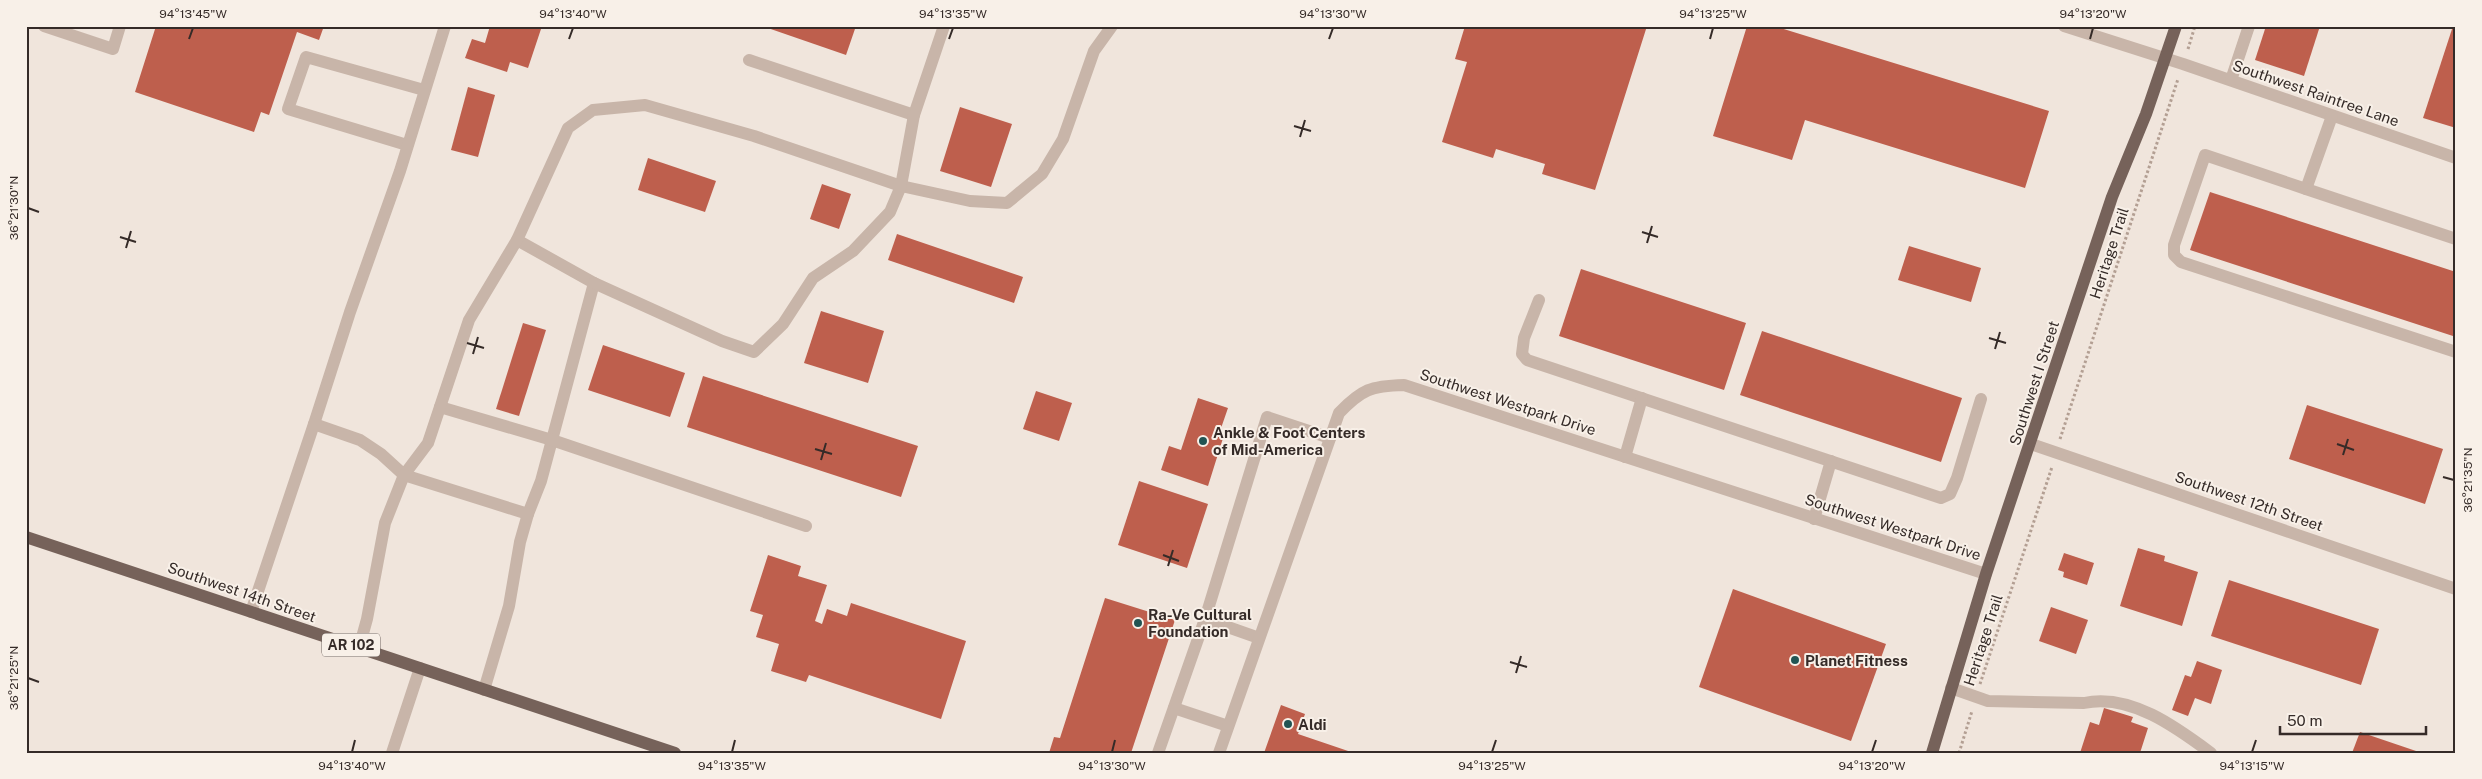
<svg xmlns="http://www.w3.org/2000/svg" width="2482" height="779" font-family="'Public Sans',sans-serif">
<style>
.building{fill:#be5f4d}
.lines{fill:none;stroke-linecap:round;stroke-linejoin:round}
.path{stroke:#b39f93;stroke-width:3;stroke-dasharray:2.5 2.5;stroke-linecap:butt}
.minor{stroke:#c8b5a9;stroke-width:12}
.major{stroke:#76625a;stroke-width:12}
.ticks{fill:none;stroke:#352b28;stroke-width:2}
.poi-dot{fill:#215453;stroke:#f8f0e8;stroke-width:2}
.labels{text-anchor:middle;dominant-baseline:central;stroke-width:4;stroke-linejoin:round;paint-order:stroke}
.shield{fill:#f8f0e8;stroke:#706662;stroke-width:1}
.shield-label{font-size:14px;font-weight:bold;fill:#352b28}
.street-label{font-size:15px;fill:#352b28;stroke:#f8f0e8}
.poi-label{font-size:15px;font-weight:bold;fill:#352b28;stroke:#f8f0e8;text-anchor:start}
.neatline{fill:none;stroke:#352b28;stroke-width:2}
.ticks-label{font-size:12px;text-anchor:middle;fill:#352b28}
</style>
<rect width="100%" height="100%" fill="#f0e5dc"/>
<g class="building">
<polygon points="156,26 324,26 319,40 297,32 269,115 261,112 254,132 135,92"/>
<polygon points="490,26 542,26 528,68 510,62 507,72 465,58 472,39 485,43"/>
<polygon points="762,26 856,26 846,55"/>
<polygon points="1465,26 1647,26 1595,190 1542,174 1545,164 1496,149 1493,158 1442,142 1467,62 1455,59"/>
<polygon points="1747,26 1774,26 2049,111 2025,188 1805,120 1792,160 1713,136"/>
<polygon points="2266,26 2320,26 2304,76 2255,60"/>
<polygon points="2453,26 2456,26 2456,128 2423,118"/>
<polygon points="468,87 495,95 478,157 451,150"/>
<polygon points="960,107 1012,124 991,187 940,171"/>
<polygon points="648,158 716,181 705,212 638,190"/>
<polygon points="822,184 851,194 839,229 810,219"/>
<polygon points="2210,192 2456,272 2456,337 2190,250"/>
<polygon points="897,234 1023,277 1014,303 888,260"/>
<polygon points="1909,246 1981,268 1971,302 1898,280"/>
<polygon points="1581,269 1746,323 1724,390 1559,336"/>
<polygon points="821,311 884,331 868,383 804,363"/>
<polygon points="523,323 546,330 519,416 496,409"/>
<polygon points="1762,331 1962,398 1941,462 1740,395"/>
<polygon points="603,345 685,373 670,417 588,390"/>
<polygon points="703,376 918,446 901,497 687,427"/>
<polygon points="1036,391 1072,403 1059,441 1023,429"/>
<polygon points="1198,398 1228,408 1219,434 1224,435 1208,486 1161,470 1169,446 1181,450"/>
<polygon points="2307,405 2443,449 2425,504 2289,459"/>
<polygon points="1139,481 1208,504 1187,568 1118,545"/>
<polygon points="2138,548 2165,556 2164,561 2198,572 2182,626 2120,606"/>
<polygon points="2064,553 2094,563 2087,585 2063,577 2064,572 2058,570"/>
<polygon points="768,555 801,566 798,576 827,585 815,621 822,624 827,609 847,616 851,603 966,641 941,719 809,675 806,682 771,671 779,644 756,637 763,615 750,611"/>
<polygon points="2229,580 2379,629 2361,685 2211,636"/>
<polygon points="1733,589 1886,644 1851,741 1699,687"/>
<polygon points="1105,598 1175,620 1131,753 1049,753 1054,737 1060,738"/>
<polygon points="2051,607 2088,620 2076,654 2039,641"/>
<polygon points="2197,661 2222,670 2211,704 2195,698 2188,716 2172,710 2185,675 2191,677"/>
<polygon points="1281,705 1305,714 1298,734 1354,753 1264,753"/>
<polygon points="2104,708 2133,717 2131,722 2148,728 2140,753 2080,753 2090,722 2099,725"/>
<polygon points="2360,732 2419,752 2419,753 2352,753"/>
</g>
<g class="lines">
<g class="path">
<polyline points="2188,49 2195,26"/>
<polyline points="2060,439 2178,79"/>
<polyline points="1980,684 2052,467"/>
<polyline points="1959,753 1972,711"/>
</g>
<g class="minor">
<polyline points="44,26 113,49 120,26"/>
<polyline points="2064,26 2183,64 2456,158"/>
<polyline points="749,60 914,115 944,26"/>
<polyline points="2231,80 2249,26"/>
<polyline points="914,115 901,186 970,201 1007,203 1042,174 1063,139 1094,51 1112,26"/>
<polyline points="2332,116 2306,189 2205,155 2174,245 2174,255 2181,262 2456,352"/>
<polyline points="407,145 288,109 306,57 424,90"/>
<polyline points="2306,189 2456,239"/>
<polyline points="517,240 594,283 541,481 528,514"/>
<polyline points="1539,300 1524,338 1522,354 1527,360 1941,498 1950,494 1957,478 1981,399"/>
<polyline points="440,407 552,440 806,526"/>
<polyline points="314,424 350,312 400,171 445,26"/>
<polyline points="2031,444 2456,589"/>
<polyline points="1625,457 1642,398"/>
<polyline points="1814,519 1831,461"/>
<polyline points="251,612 314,424 360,440 381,454 404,475 428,443 469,320 517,240 568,128 593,110 645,105 754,136 901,186 890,212 853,251 813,278 783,324 754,352 722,341 594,283"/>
<polyline points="1205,619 1267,417 1330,438"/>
<polyline points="359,648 367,619 385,523 404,475 528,514 520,542 509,606 484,690"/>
<path d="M1951,688L1988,701L2084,703C2130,693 2176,727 2211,753"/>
<polyline points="1174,708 1228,726"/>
<polyline points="392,753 420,668"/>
<polyline points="1158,753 1205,619 1259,638"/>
<path d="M1219,753L1339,413C1362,389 1371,386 1404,385L1986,574"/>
</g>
<g class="major">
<polyline points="26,537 675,753"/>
<polyline points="1932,753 1986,574 2112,197 2146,114 2176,26"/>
</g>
</g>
<path class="ticks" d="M189,39L193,28M569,39L573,28M949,39L953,28M1329,39L1333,28M1710,39L1713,28M2090,39L2093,28M1294,126L1311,131M1300,137L1305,120M28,208L39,212M1642,232L1658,237M120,237L136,242M1647,243L1652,226M126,248L131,231M1989,338L2006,343M467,343L484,348M1995,349L2000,332M473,354L478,337M2337,444L2354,450M815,449L832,454M2343,455L2348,439M821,460L826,443M2443,477L2454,480M1163,555L1179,561M1168,566L1173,550M1510,662L1527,667M1516,673L1521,656M28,678L39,682M352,752L355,740M732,752L735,740M1112,752L1115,740M1492,752L1496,740M1872,752L1876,740M2252,752L2256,740"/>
<g class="poi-dot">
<circle cx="1203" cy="441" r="5"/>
<circle cx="1138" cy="623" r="5"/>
<circle cx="1795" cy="660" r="5"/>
<circle cx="1288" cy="724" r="5"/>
</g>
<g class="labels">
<rect class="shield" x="322" y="633.5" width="58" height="23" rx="4"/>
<g class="shield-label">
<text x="351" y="645">AR 102</text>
</g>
<g class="street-label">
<text transform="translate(2316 93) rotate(19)">Southwest Raintree Lane</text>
<text transform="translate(2109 253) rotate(-72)">Heritage Trail</text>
<text transform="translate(2034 383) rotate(-72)">Southwest I Street</text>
<text transform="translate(1508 402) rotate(18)">Southwest Westpark Drive</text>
<text transform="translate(2249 501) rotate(19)">Southwest 12th Street</text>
<text transform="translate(1893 527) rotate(18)">Southwest Westpark Drive</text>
<text transform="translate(242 592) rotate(19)">Southwest 14th Street</text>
<text transform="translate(1983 640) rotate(-72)">Heritage Trail</text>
</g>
<g class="poi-label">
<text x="1213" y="432">Ankle &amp; Foot Centers<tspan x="1213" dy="17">of Mid-America</tspan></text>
<text x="1148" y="614">Ra-Ve Cultural<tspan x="1148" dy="17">Foundation</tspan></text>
<text x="1805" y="660">Planet Fitness</text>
<text x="1298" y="724">Aldi</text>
</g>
</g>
<rect width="2482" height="779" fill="none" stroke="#f8f0e8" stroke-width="55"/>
<path d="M2280 726v8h146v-8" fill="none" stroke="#352b28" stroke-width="2.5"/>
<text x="2287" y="726" font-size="15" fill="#352b28" stroke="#f8f0e8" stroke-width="4" paint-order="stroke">50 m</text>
<rect x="28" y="28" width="2426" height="724" class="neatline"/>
<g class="ticks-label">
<text x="193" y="18">94°13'45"W</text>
<text x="573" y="18">94°13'40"W</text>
<text x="953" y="18">94°13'35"W</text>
<text x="1333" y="18">94°13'30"W</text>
<text x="1713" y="18">94°13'25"W</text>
<text x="2093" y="18">94°13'20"W</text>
<text transform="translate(14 208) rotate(-90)" y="4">36°21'30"N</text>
<text transform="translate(2468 480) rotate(-90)" y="4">36°21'35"N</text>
<text transform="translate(14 678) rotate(-90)" y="4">36°21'25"N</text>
<text x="352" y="770">94°13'40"W</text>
<text x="732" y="770">94°13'35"W</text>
<text x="1112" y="770">94°13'30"W</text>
<text x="1492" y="770">94°13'25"W</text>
<text x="1872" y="770">94°13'20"W</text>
<text x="2252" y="770">94°13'15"W</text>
</g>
</svg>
